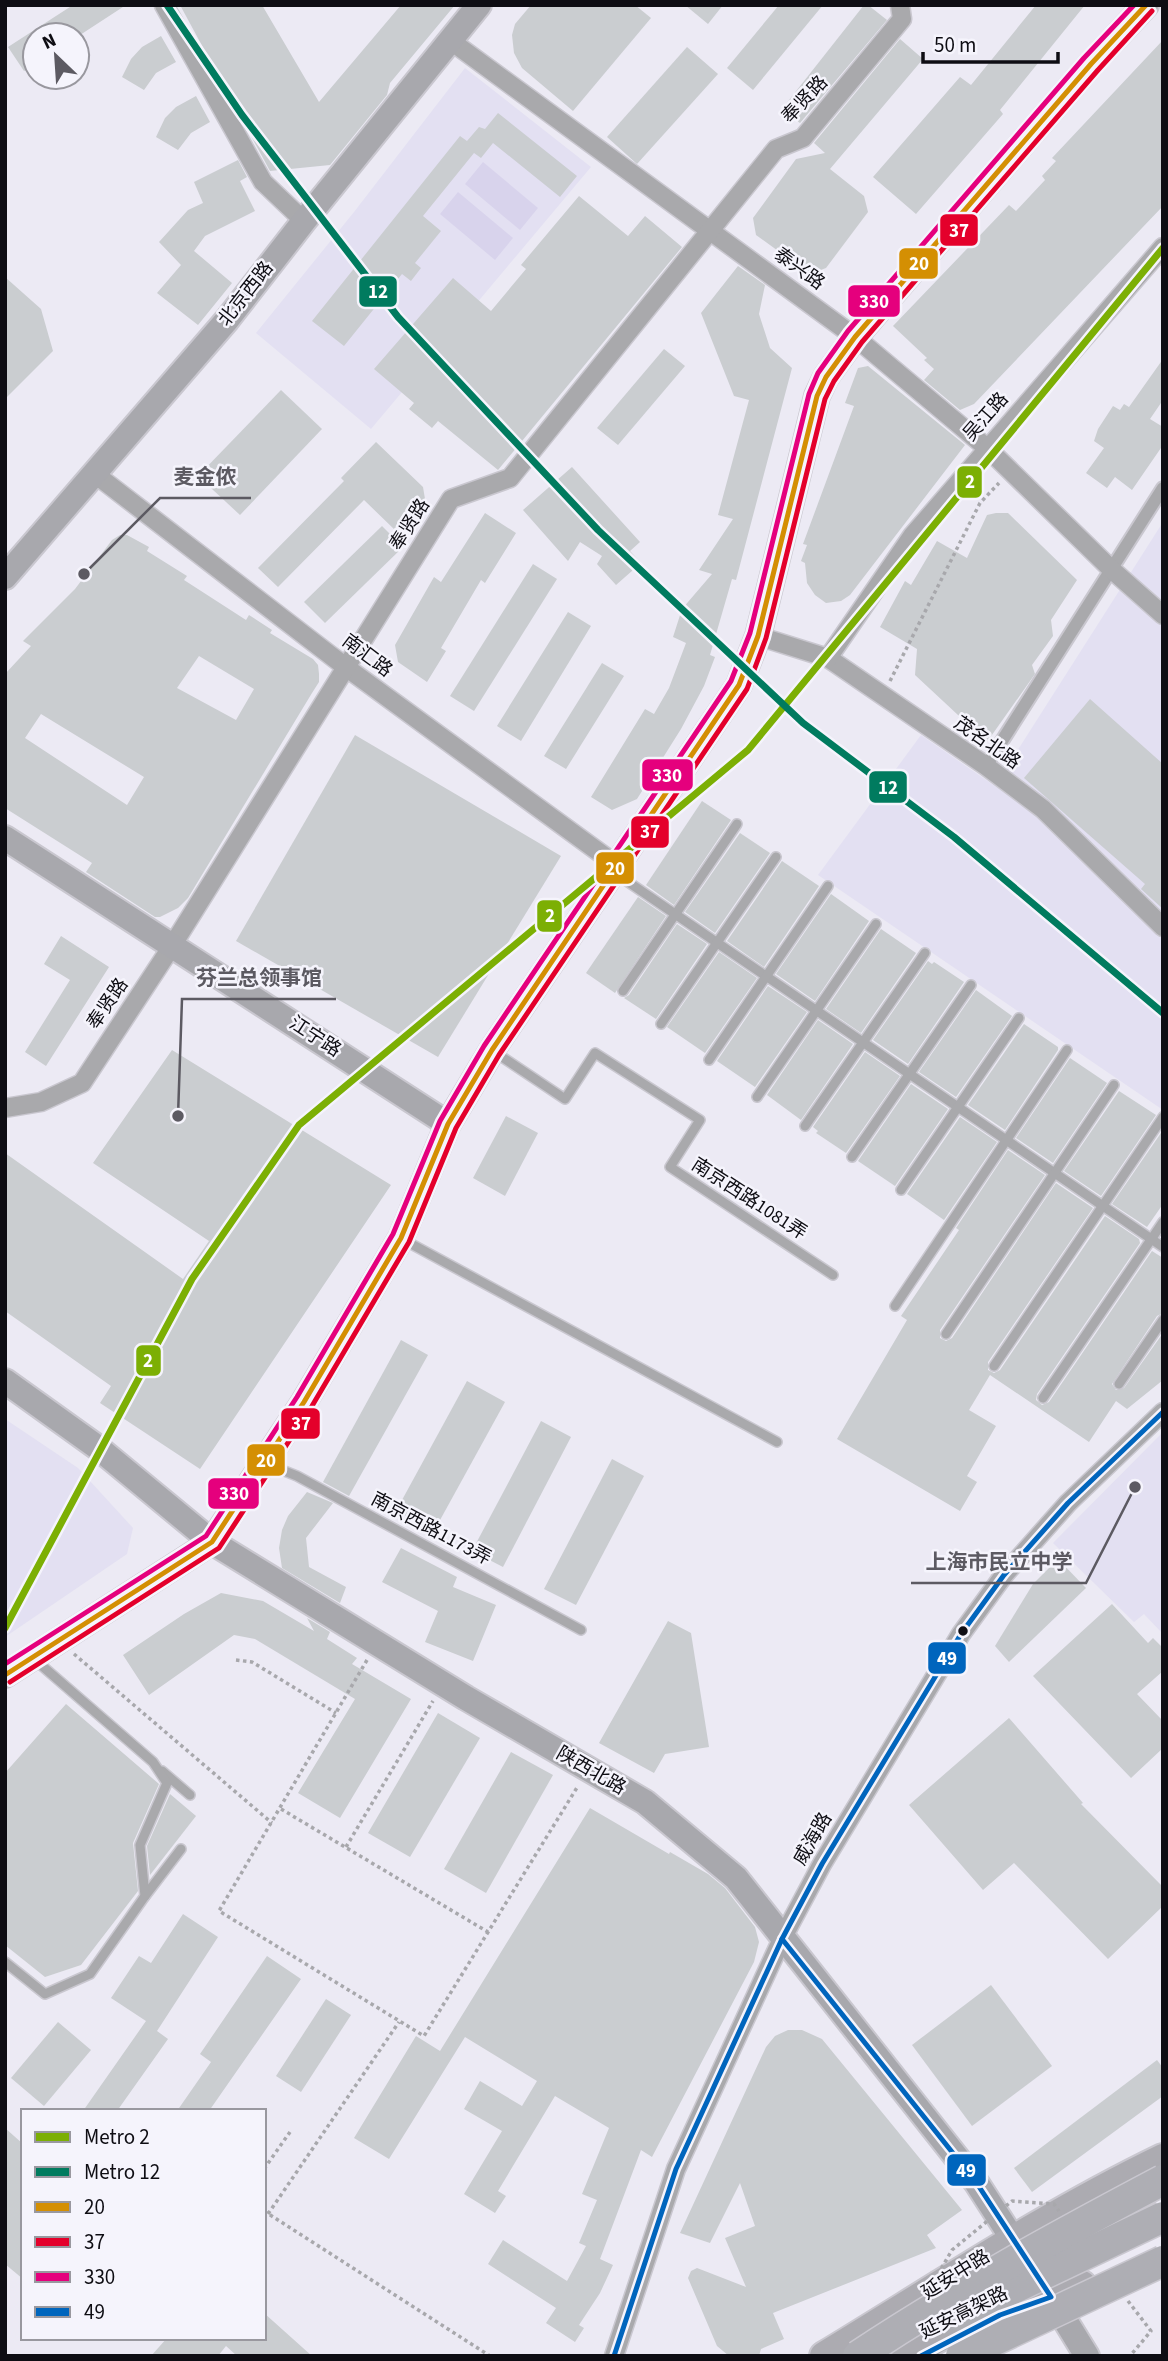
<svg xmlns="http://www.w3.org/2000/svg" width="1168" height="2361" font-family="'Source Sans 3','Noto Sans SC',sans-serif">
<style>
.built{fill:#e3e0f2}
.green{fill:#d8d3ec}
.building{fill:#cacdd0;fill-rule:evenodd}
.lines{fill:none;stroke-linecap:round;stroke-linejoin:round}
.service-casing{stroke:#c9c7cf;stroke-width:12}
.pedestrian-casing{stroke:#c9c7cf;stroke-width:16}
.minor-casing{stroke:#c9c7cf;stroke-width:21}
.secondary-casing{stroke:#c9c7cf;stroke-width:28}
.primary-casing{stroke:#c9c7cf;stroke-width:32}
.path{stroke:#a8a8ac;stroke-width:3.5;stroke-dasharray:3.5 3.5;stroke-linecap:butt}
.service{stroke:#a9a9ac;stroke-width:9}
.pedestrian{stroke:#a9a9ac;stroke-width:12}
.minor{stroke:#a9a9ac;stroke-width:18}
.secondary{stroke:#a8a8ad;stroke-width:24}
.primary{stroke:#acabb1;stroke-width:28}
.trunk-bridge-casing{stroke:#c9c7cf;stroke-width:33;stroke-linecap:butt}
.path-bridge{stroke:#a8a8ac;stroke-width:3.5;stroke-dasharray:3.5 3.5;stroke-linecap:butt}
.trunk-bridge{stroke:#aeaeb4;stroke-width:30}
.bus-1-casing{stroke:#f5f4fc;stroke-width:10}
.bus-2-casing{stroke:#f5f4fc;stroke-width:10}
.bus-3-casing{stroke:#f5f4fc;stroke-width:10}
.bus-4-casing{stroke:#f5f4fc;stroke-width:10}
.bus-1{stroke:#d48f03;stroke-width:5}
.bus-2{stroke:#e4002b;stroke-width:5}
.bus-3{stroke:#e5007d;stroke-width:5}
.bus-4{stroke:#0065bd;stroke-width:5}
.metro-1-casing{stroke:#f5f4fc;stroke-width:12}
.metro-2-casing{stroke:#f5f4fc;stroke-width:12}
.metro-1{stroke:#7caf04;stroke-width:7}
.metro-2{stroke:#007b5f;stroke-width:7}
.bus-dot{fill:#0e0d13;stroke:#f5f4fc;stroke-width:2.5}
.labels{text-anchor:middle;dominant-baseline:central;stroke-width:5;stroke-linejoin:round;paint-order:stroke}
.street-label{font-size:19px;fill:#0e0d13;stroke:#f5f4fc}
.leader{fill:none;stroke:#5c5a62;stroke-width:2.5}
.callout-dot{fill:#5c5a62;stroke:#f5f4fc;stroke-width:2.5}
.callout-label{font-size:21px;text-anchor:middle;font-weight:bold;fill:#5c5a62;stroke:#f5f4fc;stroke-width:5;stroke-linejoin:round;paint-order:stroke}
.line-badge{stroke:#f5f4fc;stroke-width:2.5}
.badge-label{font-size:19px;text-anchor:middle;font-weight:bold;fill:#fff}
</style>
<rect width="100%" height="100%" fill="#eceaf4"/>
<g class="built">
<polygon points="465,68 591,167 371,429 256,333 354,212"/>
<polygon points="1163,522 1163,917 1005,770"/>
<polygon points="921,735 1037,815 1163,940 1163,1110 818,875"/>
<polygon points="5,1419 78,1468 133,1528 127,1554 5,1637"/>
<polygon points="1163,1432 1163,1634 1144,1614 1134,1622 1053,1543"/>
</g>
<g class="green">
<polygon points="483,162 538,208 520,230 465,184"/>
<polygon points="458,192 513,238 495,260 440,214"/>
</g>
<g class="building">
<polygon points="73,5 126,5 80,35 35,35 35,64 24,71 8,47"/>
<polygon points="180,5 262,5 319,102 401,5 455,5 390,83 387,95 330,165 270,171"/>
<polygon points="531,5 635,5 651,18 573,111 522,68 514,53 512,35 515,24"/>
<polygon points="685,5 723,5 708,24"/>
<polygon points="779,5 823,5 753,90 727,68"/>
<polygon points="864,5 868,5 887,20 800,123 782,109"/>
<polygon points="1036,5 1085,5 1000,110 1003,114 916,214 873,177 960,77 971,85"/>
<polygon points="161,36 176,62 156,73 144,90 122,77 131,59 142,47"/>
<polygon points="900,39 923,59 830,169 864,196 868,212 826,268 810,274 756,235 753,218 796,159 825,153 814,143"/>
<polygon points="1163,40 1163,206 974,404 960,410 924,380 934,369 924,360 927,358 893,326 1009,205 1016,211 1045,180 1042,176 1056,161 1052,158"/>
<polygon points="687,47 718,74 637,164 607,137"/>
<polygon points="196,96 210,122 191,133 178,150 156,137 165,118 176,107"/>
<polygon points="498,113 577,176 560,197 493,143 481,158 474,153 423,216 441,231 415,263 421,268 411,281 402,274 344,346 312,321 460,136 467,141 479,127 485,129"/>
<polygon points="238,160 247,177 240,181 255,211 205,236 194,251 232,283 198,325 157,293 181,265 159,242 188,210 203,203 194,182"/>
<polygon points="579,196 628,236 645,216 682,247 498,470 438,421 432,428 409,409 414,403 374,369 453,278 491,311 526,269 521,265"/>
<polygon points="738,266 765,285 759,314 770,348 792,368 736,580 732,579 710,655 715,657 704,686 681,729 637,799 612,810 591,797 645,709 654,714 669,688 686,643 673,637 682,609 712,574 699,570 733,519 718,515 749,400 734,396 701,313"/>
<polygon points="5,277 41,309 53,351 5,399"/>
<polygon points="664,349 685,366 618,445 597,428"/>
<polygon points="1163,359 1163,400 1150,419 1163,427 1163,445 1132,490 1115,477 1107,488 1086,473 1104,448 1094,441 1098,429 1113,406 1120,410 1124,404 1129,407"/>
<polygon points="868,366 965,445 850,595 841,601 826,603 815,595 807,583 805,563 801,561 807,545 803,544 854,406 845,403 858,368"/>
<polygon points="281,390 322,429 240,515 198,476"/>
<polygon points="376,442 423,487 425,499 395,530 364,500 278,587 258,568 344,481 341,478"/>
<polygon points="572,467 640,542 630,551 641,563 616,585 597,564 602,556 580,542 568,561 523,510"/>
<polygon points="485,513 516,533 485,583 481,580 441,648 446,651 427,682 398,662 395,645 434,577 441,582"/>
<polygon points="996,513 1008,513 1077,580 1051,620 1053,636 1032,665 1035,674 987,742 915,675 917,649 880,627 905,581 911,585 937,541 967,558 987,515"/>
<polygon points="382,526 403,547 325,623 304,602"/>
<path d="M120,535H127L149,547L147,551L187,576L184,580L246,620L249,615L272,630L270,633L313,659L318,665L319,674V682L312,693L188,898L178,908L160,917H155L86,872L92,863L5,808V674L31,646L23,641L75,589L112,540ZM199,656L254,689L236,720L177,688ZM41,714L144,777L127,805L25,738Z"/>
<polygon points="533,564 557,579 474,711 450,696"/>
<polygon points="568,612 591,626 521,741 497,726"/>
<polygon points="602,663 624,676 566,769 544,756"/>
<polygon points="1090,699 1163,764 1163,909 1141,889 1145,884 1024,778"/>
<polygon points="355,735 561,856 438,1057 236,941"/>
<polygon points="702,801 731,820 674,905 646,885"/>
<polygon points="740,833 770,853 715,933 685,912"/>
<polygon points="782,861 819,886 764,967 727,941"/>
<polygon points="831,894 869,921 815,1001 776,974"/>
<polygon points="638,897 666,916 615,993 586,973"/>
<polygon points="677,924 707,944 656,1019 624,998 629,995"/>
<polygon points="881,929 916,953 861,1033 826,1009"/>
<polygon points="61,936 109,967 46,1066 25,1052 70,980 44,964"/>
<polygon points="719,952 757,978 705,1053 667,1027"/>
<polygon points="928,961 932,964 934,962 964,982 908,1064 873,1040"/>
<polygon points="768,986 807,1012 755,1087 717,1061"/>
<polygon points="976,990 1012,1016 956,1097 919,1072"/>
<polygon points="818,1020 853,1044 801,1120 767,1095"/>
<polygon points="1024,1024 1058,1047 1058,1050 1005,1130 968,1105"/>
<polygon points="172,1050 391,1185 200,1469 100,1403 111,1386 5,1311 5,1153 183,1279 209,1241 93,1163"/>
<polygon points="865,1052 900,1076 846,1153 816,1133 818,1131 813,1127"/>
<polygon points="1070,1058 1107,1083 1053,1163 1016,1138"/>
<polygon points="911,1084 948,1109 895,1186 858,1161"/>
<polygon points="1119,1091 1156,1115 1101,1196 1064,1171"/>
<polygon points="506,1116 538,1133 505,1196 473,1178"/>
<polygon points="960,1117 997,1142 944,1220 907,1194"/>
<polygon points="1163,1130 1163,1204 1147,1227 1112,1204"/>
<polygon points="1008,1150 1045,1175 940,1330 940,1338 946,1341 952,1338 1056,1183 1093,1208 988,1362 988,1370 994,1373 1000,1370 1105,1216 1139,1239 1140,1243 1037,1394 1036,1400 1042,1405 1049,1402 1152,1251 1163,1258 1163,1313 1157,1316 1112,1384 1116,1390 1124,1388 1163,1333 1163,1380 1127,1409 1116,1401 1089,1442 990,1375 969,1410 996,1426 967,1476 977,1482 960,1511 837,1439 907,1320 901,1316 959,1230 956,1228"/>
<polygon points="401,1340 428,1355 349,1496 323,1482"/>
<polygon points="467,1381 505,1402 434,1531 396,1511"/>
<polygon points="541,1421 571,1437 503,1567 472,1551"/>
<polygon points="612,1459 644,1476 576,1605 544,1589"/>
<polygon points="307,1492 333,1503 306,1538 309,1567 346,1587 340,1603 282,1568 279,1548 282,1530 288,1516"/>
<polygon points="401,1548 457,1577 453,1587 496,1605 473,1661 425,1642 438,1611 382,1582"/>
<polygon points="1058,1559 1086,1588 1009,1662 995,1646 1033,1584"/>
<polygon points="221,1593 263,1601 314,1631 307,1618 330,1632 327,1639 357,1658 352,1664 411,1699 340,1818 298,1793 355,1699 255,1639 234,1635 149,1695 123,1655 184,1614"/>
<polygon points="1112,1604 1148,1643 1153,1638 1163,1648 1163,1671 1137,1694 1163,1721 1163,1748 1131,1778 1033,1676"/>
<polygon points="668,1621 691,1633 709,1747 665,1754 654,1773 599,1743"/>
<polygon points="66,1704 159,1784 133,1843 138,1891 81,1965 45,1977 5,1945 5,1773"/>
<polygon points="438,1713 480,1738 410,1857 368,1833"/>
<polygon points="1009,1718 1083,1803 1081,1804 1163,1887 1163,1906 1108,1959 1014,1863 983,1890 909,1805"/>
<polygon points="511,1752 553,1775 486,1893 444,1869"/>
<polygon points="170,1794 196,1816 150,1875 147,1846"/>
<polygon points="590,1808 669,1854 670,1852 708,1874 725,1888 755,1927 759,1942 754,1962 652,2157 641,2150 600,2259 613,2265 600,2293 579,2325 584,2328 575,2342 546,2323 556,2308 488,2264 503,2240 567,2281 586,2246 579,2243 597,2200 582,2194 609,2128 555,2096 498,2191 506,2196 495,2213 464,2194 502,2131 464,2109 480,2081 522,2106 537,2081 465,2037 389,2159 354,2138 416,2036 440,2051"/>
<polygon points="183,1914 218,1937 157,2031 168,2039 117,2111 83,2111 146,2021 111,1998 139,1956 151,1963"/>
<polygon points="267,1956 301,1979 209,2111 177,2111 211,2062 200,2054"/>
<polygon points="991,1985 1052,2066 972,2126 912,2045"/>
<polygon points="326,1999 351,2015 301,2092 276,2076"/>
<polygon points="58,2022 91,2050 44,2106 11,2078"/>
<polygon points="788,2030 802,2030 822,2039 962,2210 927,2235 936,2248 773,2313 784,2339 761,2349 759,2356 729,2356 717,2346 688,2278 691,2271 697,2268 746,2287 725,2238 755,2226 740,2183 710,2243 680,2233 766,2047 775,2036"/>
<polygon points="1157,2060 1163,2068 1163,2096 1032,2192 1014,2168"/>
<polygon points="5,2128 23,2144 23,2279 5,2264"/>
<polygon points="264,2313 312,2356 237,2356 226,2346 218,2356 151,2356 167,2338 264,2338"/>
</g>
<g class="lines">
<g class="service-casing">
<g id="service">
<polyline points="615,873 1163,1247"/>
<polyline points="623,991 737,824"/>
<polyline points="661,1024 776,857"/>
<polyline points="493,1051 565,1099 595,1053 700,1120 670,1167 833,1275"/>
<polyline points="709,1060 828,886"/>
<polyline points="757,1097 876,924"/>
<polyline points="805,1126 925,953"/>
<polyline points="852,1157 971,985"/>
<polyline points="901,1190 1019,1018"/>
<polyline points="402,1239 777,1442"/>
<polyline points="895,1306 1067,1050"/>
<polyline points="946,1334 1114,1085"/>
<polyline points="994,1366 1163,1117"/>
<polyline points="1119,1384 1163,1320"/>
<polyline points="1043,1398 1163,1222"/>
<polyline points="267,1464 297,1476 581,1630"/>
<polyline points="162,1771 190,1795"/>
<polyline points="145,1896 181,1849"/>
<polyline points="5,1962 45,1994 90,1974 145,1896 140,1845 167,1783 153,1762 33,1658"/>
</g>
</g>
<g class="pedestrian-casing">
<polyline id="pedestrian" points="986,766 1163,488"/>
</g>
<g class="minor-casing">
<g id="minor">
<polyline points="164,5 263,182 304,221"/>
<polyline points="451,41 855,337 987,448 1111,569 1163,615"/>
<polyline points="95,474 347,668 618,866"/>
<polyline points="758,636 828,658 986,766 1043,809 1163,927"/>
<polyline points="828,658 912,536 1163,247"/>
<polyline points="5,1108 41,1102 82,1083 172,946 451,499 510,478 776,149 803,138 902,19 900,5"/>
<polyline points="614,2356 676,2169 782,1939 822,1864 961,1634 1004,1575 1068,1503 1163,1412"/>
</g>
</g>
<g class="secondary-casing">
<g id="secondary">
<polyline points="5,577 227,320 304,221 479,5"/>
<polyline points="5,838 448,1124"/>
<polyline points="5,1381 97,1447 212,1542 466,1698 645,1802 736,1878 976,2182 1023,2255"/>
<polyline points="5,1675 212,1542 304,1402 401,1238 448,1124 492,1050 739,685 758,636 817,396 826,377 855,337 1091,64 1146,5"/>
<polyline points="1049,2294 1087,2356"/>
</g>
</g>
<g class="primary-casing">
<g id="primary">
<polyline points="974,2329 1000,2315 1082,2285"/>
<path d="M824,2356C936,2288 1045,2215 1163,2158"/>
<polyline points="906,2356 986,2311"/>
</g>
</g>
<g class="path">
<polyline points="890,681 980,503 999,483"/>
<polyline points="74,1654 272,1823"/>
<polyline points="236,1660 252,1662 336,1713"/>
<polyline points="367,1660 219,1911 424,2036 578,1786"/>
<polyline points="281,1809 488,1932"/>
<polyline points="346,1847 433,1701"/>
<polyline points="264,2169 290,2132"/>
<polyline points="264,2211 490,2356"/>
<polyline points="268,2214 399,2022"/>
</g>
<use href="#service" class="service"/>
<use href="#pedestrian" class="pedestrian"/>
<use href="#minor" class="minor"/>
<use href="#secondary" class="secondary"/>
<use href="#primary" class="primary"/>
<g class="trunk-bridge-casing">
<g id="trunk-bridge">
<polyline points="958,2315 1163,2217"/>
<path d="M858,2356C956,2291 1059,2235 1163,2180"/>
<polyline points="961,2356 1163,2261"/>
</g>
</g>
<g class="path-bridge">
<polyline points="945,2274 941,2269 952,2250 1012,2201 1054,2204 1059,2211"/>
<polyline points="1128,2301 1151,2331 1130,2356"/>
</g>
<use href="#trunk-bridge" class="trunk-bridge"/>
<g class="bus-1-casing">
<polyline id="bus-1" points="5,1675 212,1542 304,1402 401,1238 448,1124 492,1050 739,685 758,636 817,396 826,377 855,337 1091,64 1146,5"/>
</g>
<g class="bus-2-casing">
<polyline id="bus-2" points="10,1682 219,1548 312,1406 409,1242 456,1128 499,1055 747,689 766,638 825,399 834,381 862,342 1098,70 1152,11"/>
</g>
<g class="bus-3-casing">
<polyline id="bus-3" points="5,1664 206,1536 297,1397 393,1234 440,1121 484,1046 731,681 750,633 809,394 818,373 848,331 1084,58 1134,5"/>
</g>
<g class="bus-4-casing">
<g id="bus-4">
<polyline points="782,1939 976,2182 1051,2297 1000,2315 921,2356"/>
<polyline points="614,2356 676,2169 782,1939 822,1864 961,1634 1004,1575 1068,1503 1163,1412"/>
</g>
</g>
<use href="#bus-1" class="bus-1"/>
<use href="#bus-2" class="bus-2"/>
<use href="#bus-3" class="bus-3"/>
<use href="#bus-4" class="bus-4"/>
<g class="metro-1-casing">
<polyline id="metro-1" points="5,1628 192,1279 299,1125 748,750 1163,248"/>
</g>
<g class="metro-2-casing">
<polyline id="metro-2" points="167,5 242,115 398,317 598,530 803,723 954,837 1163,1013"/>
</g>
<use href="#metro-1" class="metro-1"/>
<use href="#metro-2" class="metro-2"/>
</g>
<circle class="bus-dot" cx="963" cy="1631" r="6"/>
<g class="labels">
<g class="street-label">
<text transform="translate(805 100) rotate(-47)">奉贤路</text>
<text transform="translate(799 269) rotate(36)">泰兴路</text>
<text transform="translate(246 294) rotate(-52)">北京西路</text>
<text transform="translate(986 417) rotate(-49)">吴江路</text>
<text transform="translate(410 525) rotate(-58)">奉贤路</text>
<text transform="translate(367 656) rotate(37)">南汇路</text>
<text transform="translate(987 743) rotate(35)">茂名北路</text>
<text transform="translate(108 1004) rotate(-56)">奉贤路</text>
<text transform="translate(315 1037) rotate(33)">江宁路</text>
<text transform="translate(749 1199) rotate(33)">南京西路1081弄</text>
<text transform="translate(431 1529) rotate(28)">南京西路1173弄</text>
<text transform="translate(591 1771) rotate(30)">陕西北路</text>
<text transform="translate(813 1839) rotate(-60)">威海路</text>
<text transform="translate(956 2275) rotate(-32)">延安中路</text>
<text transform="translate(964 2313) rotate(-26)">延安高架路</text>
</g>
</g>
<path class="leader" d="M84 574L160 498H251M178 1116L182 999H336M1135 1487L1086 1583H911"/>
<g class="callout-dot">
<circle cx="84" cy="574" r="7"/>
<circle cx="178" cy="1116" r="7"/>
<circle cx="1135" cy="1487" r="7"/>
</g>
<g class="callout-label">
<text x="205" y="484">麦金侬</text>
<text x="259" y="985">芬兰总领事馆</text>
<text x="999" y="1569">上海市民立中学</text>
</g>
<g class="line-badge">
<rect x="939" y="213" width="40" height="34" rx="7" fill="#e4002b"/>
<rect x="898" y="247" width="41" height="33" rx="7" fill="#d48f03"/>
<rect x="358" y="275" width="40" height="33" rx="7" fill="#007b5f"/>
<rect x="847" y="284" width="54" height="34" rx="7" fill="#e5007d"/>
<rect x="956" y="465" width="27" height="34" rx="7" fill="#7caf04"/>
<rect x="641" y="758" width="53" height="34" rx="7" fill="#e5007d"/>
<rect x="868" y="770" width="40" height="34" rx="7" fill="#007b5f"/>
<rect x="630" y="815" width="40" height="34" rx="7" fill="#e4002b"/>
<rect x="595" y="851" width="40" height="34" rx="7" fill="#d48f03"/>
<rect x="536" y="899" width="27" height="34" rx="7" fill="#7caf04"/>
<rect x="135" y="1344" width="27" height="33" rx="7" fill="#7caf04"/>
<rect x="280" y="1407" width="41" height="33" rx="7" fill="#e4002b"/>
<rect x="246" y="1443" width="40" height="34" rx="7" fill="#d48f03"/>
<rect x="207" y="1477" width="53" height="33" rx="7" fill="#e5007d"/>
<rect x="927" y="1641" width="40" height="34" rx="7" fill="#0065bd"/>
<rect x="946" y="2153" width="41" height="34" rx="7" fill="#0065bd"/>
</g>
<g class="badge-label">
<text x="959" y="237">37</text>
<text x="919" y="270">20</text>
<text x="378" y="298">12</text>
<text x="874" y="308">330</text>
<text x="970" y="488">2</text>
<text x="667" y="782">330</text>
<text x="888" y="794">12</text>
<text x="650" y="838">37</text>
<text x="615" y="875">20</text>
<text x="550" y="922">2</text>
<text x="148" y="1367">2</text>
<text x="301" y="1430">37</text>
<text x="266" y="1467">20</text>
<text x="234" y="1500">330</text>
<text x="947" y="1665">49</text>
<text x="966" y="2177">49</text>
</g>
<rect width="1168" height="2361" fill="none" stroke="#0e0d13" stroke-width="14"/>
<rect x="21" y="2109" width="245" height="231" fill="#f5f4fc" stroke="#99989f" stroke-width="2"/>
<rect x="35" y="2132" width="35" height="10" fill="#7caf04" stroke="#99989f" stroke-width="2"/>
<text x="84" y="2144" font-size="21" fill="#0e0d13">Metro 2</text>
<rect x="35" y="2167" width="35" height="10" fill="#007b5f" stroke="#99989f" stroke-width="2"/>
<text x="84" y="2179" font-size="21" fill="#0e0d13">Metro 12</text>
<rect x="35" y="2202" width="35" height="10" fill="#d48f03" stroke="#99989f" stroke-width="2"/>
<text x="84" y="2214" font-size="21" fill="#0e0d13">20</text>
<rect x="35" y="2237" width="35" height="10" fill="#e4002b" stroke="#99989f" stroke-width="2"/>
<text x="84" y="2249" font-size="21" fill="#0e0d13">37</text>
<rect x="35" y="2272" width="35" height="10" fill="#e5007d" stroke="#99989f" stroke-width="2"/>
<text x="84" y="2284" font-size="21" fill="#0e0d13">330</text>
<rect x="35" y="2307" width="35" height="10" fill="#0065bd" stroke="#99989f" stroke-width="2"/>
<text x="84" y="2319" font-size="21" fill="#0e0d13">49</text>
<g transform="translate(56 56) rotate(335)"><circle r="33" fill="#f5f4fc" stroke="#99989f" stroke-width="2"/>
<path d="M0-5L12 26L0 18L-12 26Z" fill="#5c5a62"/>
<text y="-10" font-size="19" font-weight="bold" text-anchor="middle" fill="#0e0d13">N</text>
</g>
<path d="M923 52v10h135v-10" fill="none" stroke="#0e0d13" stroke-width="3.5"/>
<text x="934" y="52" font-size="21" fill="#0e0d13" stroke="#f5f4fc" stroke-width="5" paint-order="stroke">50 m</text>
</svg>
